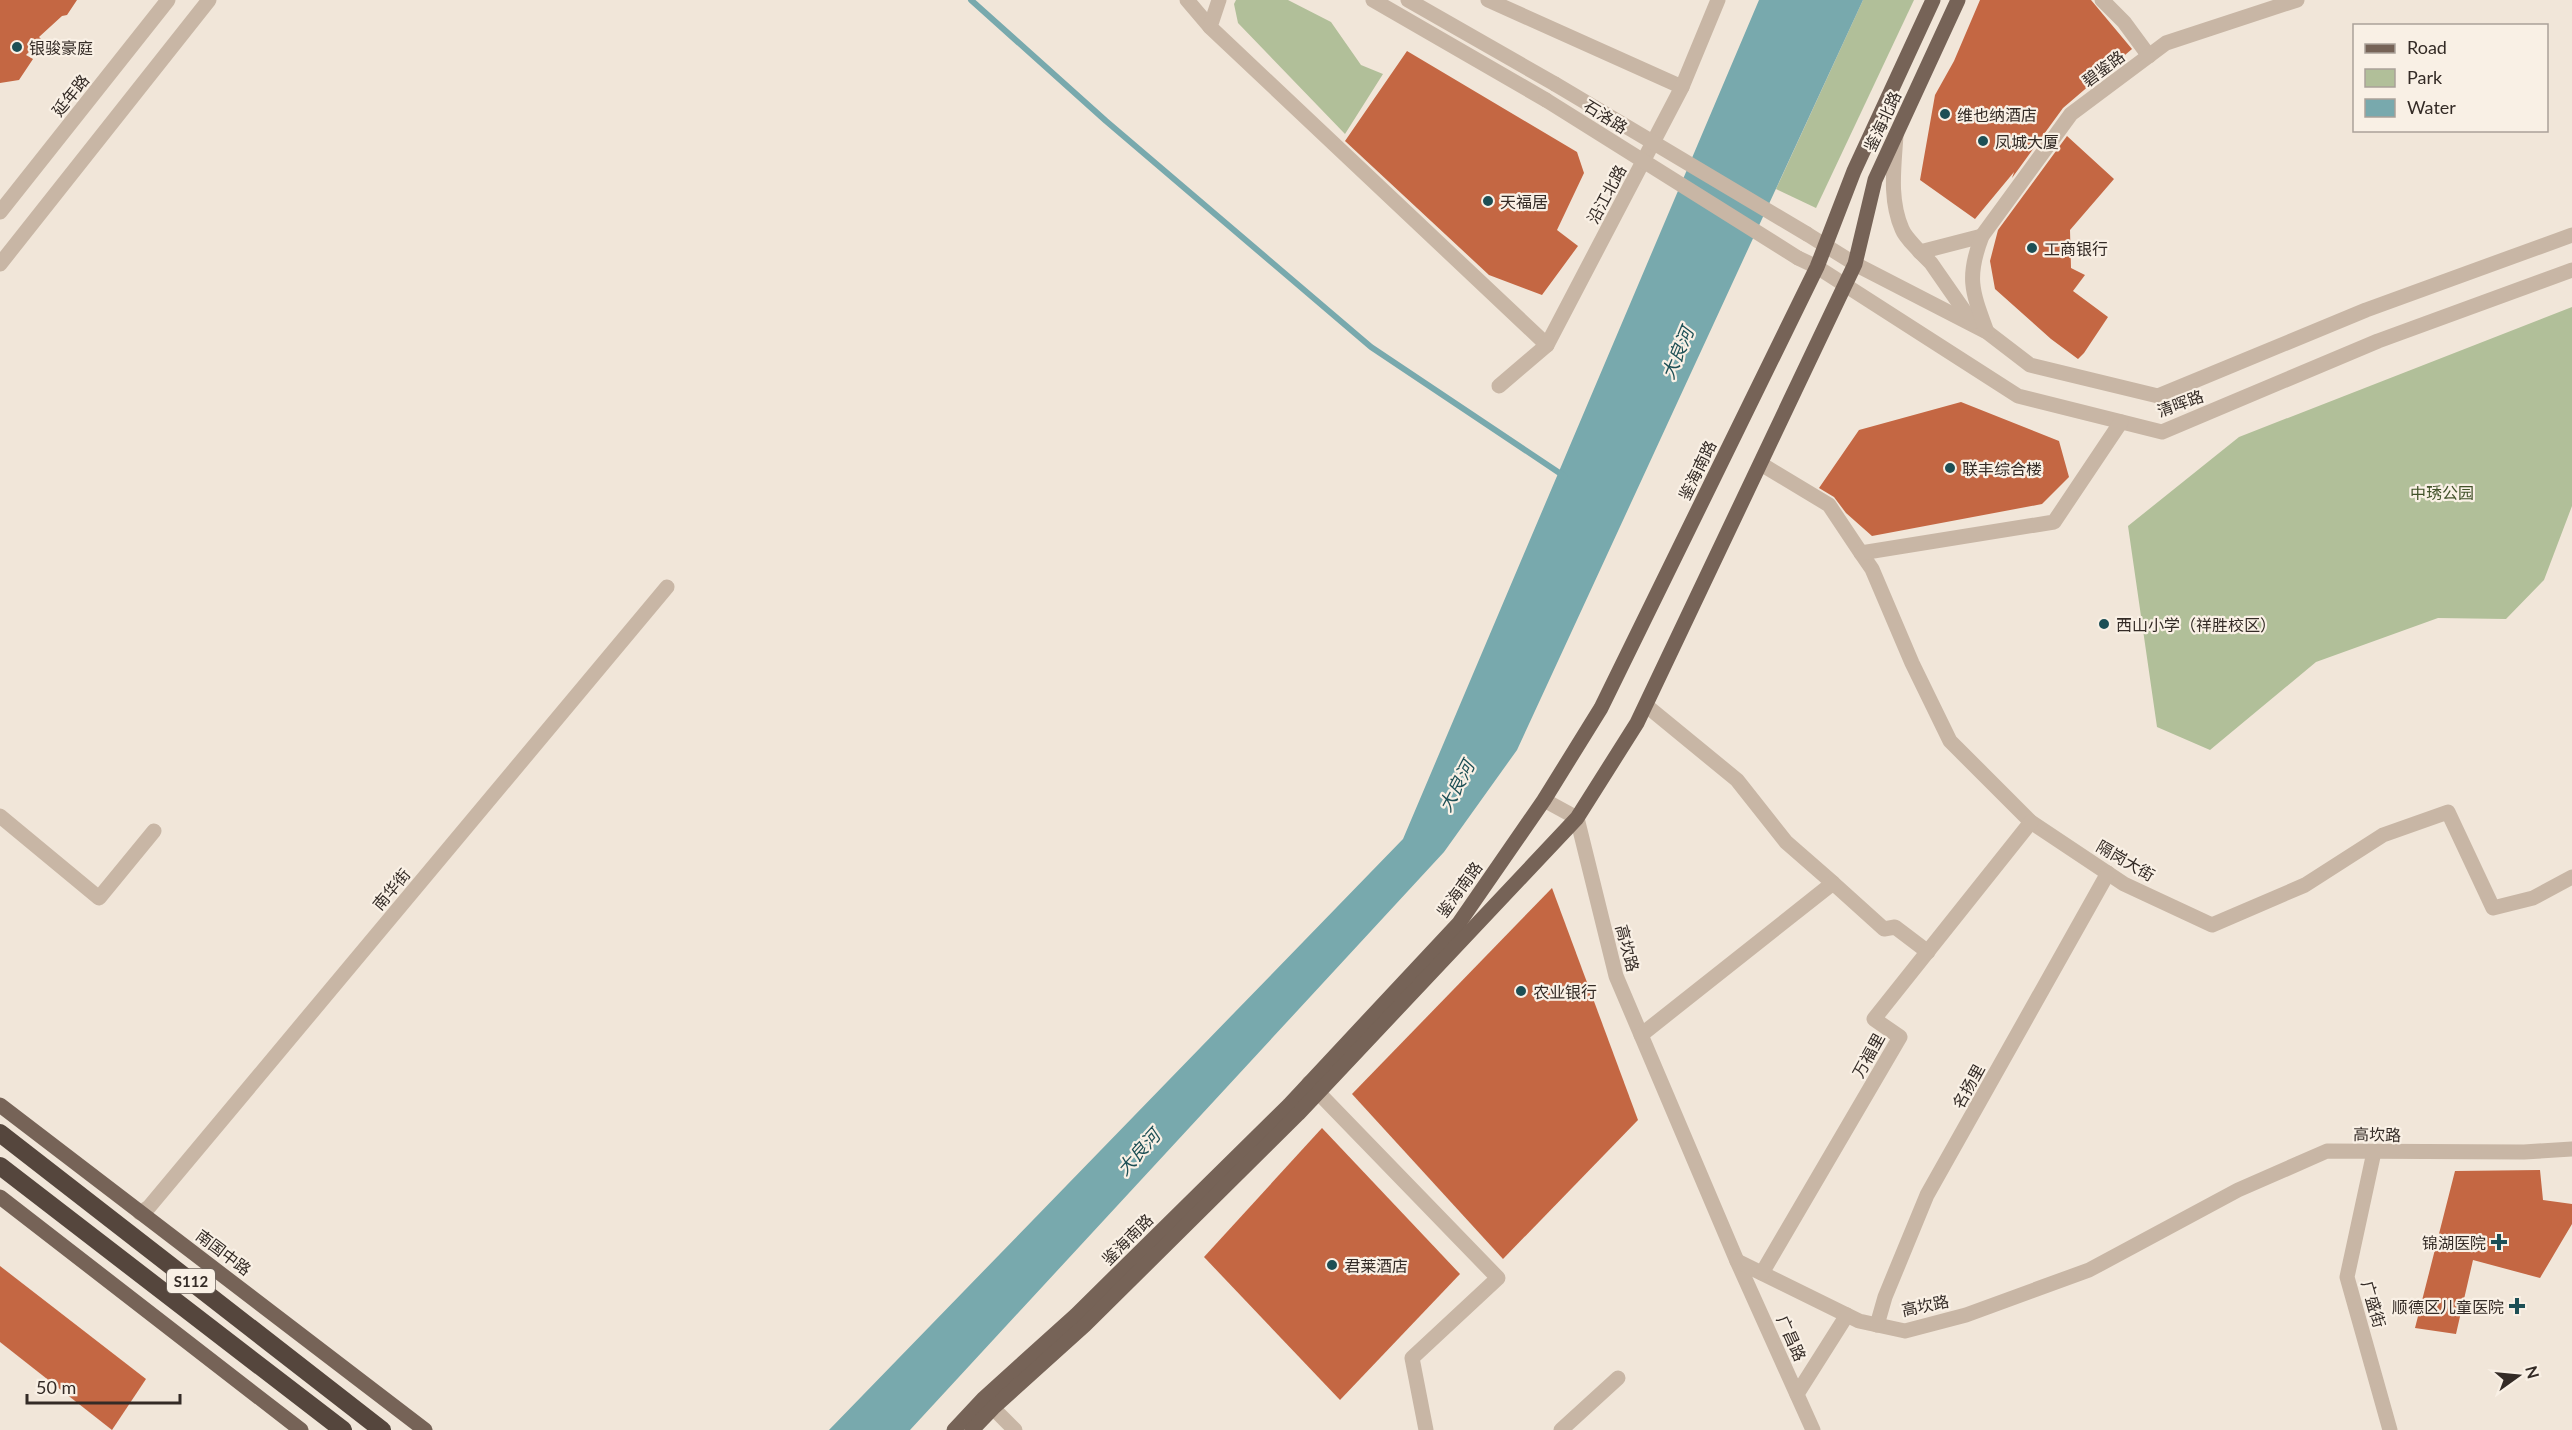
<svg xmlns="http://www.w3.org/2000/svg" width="2572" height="1430" font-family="Lato,'Noto Sans SC',sans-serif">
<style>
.green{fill:#b1bf99}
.water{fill:#78a9ad}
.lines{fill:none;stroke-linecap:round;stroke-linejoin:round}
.stream{stroke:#78a9ad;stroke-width:6}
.building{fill:#c46743}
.minor{stroke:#c8b6a5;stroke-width:15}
.major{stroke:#766357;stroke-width:15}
.highway{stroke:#55463d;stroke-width:18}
.minor-bridge{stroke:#c8b6a5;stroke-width:15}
.poi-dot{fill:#1d4f55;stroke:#f9f0e5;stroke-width:2}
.labels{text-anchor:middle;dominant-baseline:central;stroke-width:4.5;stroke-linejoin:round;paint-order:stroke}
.shield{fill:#f9f0e5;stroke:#6f665f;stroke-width:1.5}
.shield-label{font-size:15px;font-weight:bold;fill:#342b26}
.poi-label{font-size:16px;fill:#342b26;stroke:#f9f0e5;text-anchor:start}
.street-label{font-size:16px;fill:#342b26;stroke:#f9f0e5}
.park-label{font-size:16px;fill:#42522a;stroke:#f9f0e5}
.water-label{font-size:18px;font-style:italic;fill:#1d4f55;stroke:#f9f0e5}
</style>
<rect width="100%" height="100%" fill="#f1e6d9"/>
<g class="green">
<polygon points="1236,0 1288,0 1331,22 1361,65 1383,74 1345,134 1238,23 1234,4"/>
<polygon points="1863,0 1914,0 1816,208 1776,189"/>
<polygon points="2572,307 2572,506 2544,580 2506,619 2438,618 2316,662 2210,750 2157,727 2128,526 2239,437"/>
</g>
<polygon class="water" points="1759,0 1863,0 1517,750 1444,852 910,1430 829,1430 1403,839"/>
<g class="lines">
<polyline class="stream" points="971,0 1106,121 1371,347 1564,476"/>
</g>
<g class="building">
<polygon points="0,0 77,0 67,15 62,16 39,37 41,39 26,55 33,59 19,80 0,83"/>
<polygon points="1980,0 2091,0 2132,49 2063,108 2012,178 2014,172 1975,219 1920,180 1935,95 1954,61"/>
<polygon points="1407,51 1577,152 1584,173 1557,230 1578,246 1542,295 1489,275 1345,141"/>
<polygon points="2067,136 2114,179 2070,230 2071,268 2085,275 2073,291 2108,317 2084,353 2078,359 2051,339 1995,289 1990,261 1998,230"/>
<polygon points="1961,402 2059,441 2069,477 2042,504 1872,536 1846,513 1834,497 1819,488 1859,430"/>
<polygon points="1552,888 1638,1120 1503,1259 1352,1094"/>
<polygon points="1322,1128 1460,1274 1340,1400 1204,1257"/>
<polygon points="2540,1170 2543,1200 2572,1204 2572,1224 2540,1278 2473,1260 2456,1334 2415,1328 2455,1171"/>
<polygon points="0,1266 146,1379 112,1430 0,1342"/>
</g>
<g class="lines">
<g class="minor">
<polyline points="1187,0 1210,27"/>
<polyline points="1219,0 1210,27 1547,345"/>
<polyline points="1373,0 1546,100"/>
<polyline points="1408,0 1555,84"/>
<polyline points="1488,0 1682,87"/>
<polyline points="2102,0 2124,22 2149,56"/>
<path d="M1896,135C1894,167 1889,199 1902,229C1905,237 1914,245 1920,252L1982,236"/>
<polyline points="0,212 168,0"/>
<polyline points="1807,234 1855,264 1987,332 2030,365 2158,396 2366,310 2572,235"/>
<polyline points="1920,252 1931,263 1972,322"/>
<polyline points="1798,258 1817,267 2018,396 2162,432 2378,341 2572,270"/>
<polyline points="0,264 209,0"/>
<path d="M1987,332C1972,291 1966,278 1982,236L2071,114L2166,43L2297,0"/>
<polyline points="1499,386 1547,345 1682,87 1718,0"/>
<polyline points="1761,464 1829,505 1861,553 1872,569 1912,663 1950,741 2031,822 2124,884 2212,925 2305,885 2383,835 2448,812 2493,908 2533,898 2572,877"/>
<polyline points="1861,553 2054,522 2121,422"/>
<polyline points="1648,707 1737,780 1786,842 1833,883"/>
<polyline points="1544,800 1577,818 1616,976 1737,1261 1813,1430"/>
<polyline points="0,816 99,898 154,831"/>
<polyline points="1641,1035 1833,883 1884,929 1895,927 1928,952"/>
<polyline points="1309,1083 1498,1278 1412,1358 1426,1430"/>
<polyline points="2374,1152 2347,1277 2390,1430"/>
<polyline points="140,1213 149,1207 667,587"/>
<polyline points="1737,1261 1859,1321 1905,1331 1966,1315 2089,1270 2238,1190 2327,1151 2524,1152 2572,1149"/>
<polyline points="1762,1273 1900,1037 1874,1019 2031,822"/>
<polyline points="1877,1325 1885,1297 1927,1195 2108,873"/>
<polyline points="1797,1394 1847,1315"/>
<polyline points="993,1408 1015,1430"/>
<polyline points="1561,1430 1618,1378"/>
</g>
<g class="major">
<polyline points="0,1105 425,1430"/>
<polyline points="0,1197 301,1430"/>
<polyline points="954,1430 983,1399 1076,1315 1289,1105 1459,923 1544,800 1601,708 1817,267 1854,171 1933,0"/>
<polyline points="972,1430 993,1408 1085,1325 1298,1114 1577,818 1637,723 1845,285 1855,264 1875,180 1958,0"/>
</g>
<g class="highway">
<polyline points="0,1133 382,1430"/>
<polyline points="0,1166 343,1430"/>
</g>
<g class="minor-bridge">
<polyline points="1555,84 1807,234"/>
<polyline points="1546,100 1798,258"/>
</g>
</g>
<g class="poi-dot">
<circle cx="17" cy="47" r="6"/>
<circle cx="1945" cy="114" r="6"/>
<circle cx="1983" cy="141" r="6"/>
<circle cx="1488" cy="201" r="6"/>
<circle cx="2032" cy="248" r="6"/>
<circle cx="1950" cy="468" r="6"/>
<circle cx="2104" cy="624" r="6"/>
<circle cx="1521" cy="991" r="6"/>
<path d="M2496 1233h6v6h6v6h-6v6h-6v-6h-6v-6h6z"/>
<circle cx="1332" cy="1265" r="6"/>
<path d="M2514 1297h6v6h6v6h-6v6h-6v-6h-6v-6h6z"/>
</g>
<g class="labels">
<rect class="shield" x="167" y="1269" width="48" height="24" rx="4.5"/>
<g class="shield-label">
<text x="191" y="1281">S112</text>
</g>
<g class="poi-label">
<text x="29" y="47">银骏豪庭</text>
<text x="1957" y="114">维也纳酒店</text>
<text x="1995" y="141">凤城大厦</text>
<text x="1500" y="201">天福居</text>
<text x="2044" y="248">工商银行</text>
<text x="1962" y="468">联丰综合楼</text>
<text x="2116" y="624">西山小学（祥胜校区）</text>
<text x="1533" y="991">农业银行</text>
<text x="2486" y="1242" text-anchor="end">锦湖医院</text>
<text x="1344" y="1265">君莱酒店</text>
<text x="2504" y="1306" text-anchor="end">顺德区儿童医院</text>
</g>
<g class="street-label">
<text transform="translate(2103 68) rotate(-37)">碧鉴路</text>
<text transform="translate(70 95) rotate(-51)">延年路</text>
<text transform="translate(1606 116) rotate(32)">石洛路</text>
<text transform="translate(1882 121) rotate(-65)">鉴海北路</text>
<text transform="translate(1606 194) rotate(-62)">沿江北路</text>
<text transform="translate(2180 403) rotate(-20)">清晖路</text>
<text transform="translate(1697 470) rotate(-64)">鉴海南路</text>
<text transform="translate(2126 860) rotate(30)">隔岗大街</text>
<text transform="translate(391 889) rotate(-50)">南华街</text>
<text transform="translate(1459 889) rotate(-54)">鉴海南路</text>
<text transform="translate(1628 948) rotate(75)">高坎路</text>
<text transform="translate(1868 1055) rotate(-61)">万福里</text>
<text transform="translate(1968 1086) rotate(-61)">名扬里</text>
<text transform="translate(2377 1134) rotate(1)">高坎路</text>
<text transform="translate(1127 1239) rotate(-45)">鉴海南路</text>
<text transform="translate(224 1252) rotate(37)">南国中路</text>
<text transform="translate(2374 1304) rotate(74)">广盛街</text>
<text transform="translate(1925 1305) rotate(-12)">高坎路</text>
<text transform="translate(1792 1338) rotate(66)">广昌路</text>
</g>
<g class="park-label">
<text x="2442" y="492">中琇公园</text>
</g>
<g class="water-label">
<text transform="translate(1677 353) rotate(-67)">大良河</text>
<text transform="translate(1456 786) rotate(-62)">大良河</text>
<text transform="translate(1138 1152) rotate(-48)">大良河</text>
</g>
</g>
<rect x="2353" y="24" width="195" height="108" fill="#f9f0e5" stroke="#aaa199" stroke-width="1.5"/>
<rect x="2365" y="44" width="30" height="9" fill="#766357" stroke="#aaa199" stroke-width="1.5"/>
<text x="2407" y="54" font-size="18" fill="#342b26">Road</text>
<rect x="2365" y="69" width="30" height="18" fill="#b1bf99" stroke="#aaa199" stroke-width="1.5"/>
<text x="2407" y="84" font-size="18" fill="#342b26">Park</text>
<rect x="2365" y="99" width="30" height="18" fill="#78a9ad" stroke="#aaa199" stroke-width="1.5"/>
<text x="2407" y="114" font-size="18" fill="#342b26">Water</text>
<g transform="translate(2518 1376) rotate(75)" stroke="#f9f0e5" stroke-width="4.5" paint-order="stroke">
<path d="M0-4.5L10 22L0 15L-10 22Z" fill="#342b26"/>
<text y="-9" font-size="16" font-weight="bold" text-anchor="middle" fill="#342b26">N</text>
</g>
<path d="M27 1394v9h153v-9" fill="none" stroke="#342b26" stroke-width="3"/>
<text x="36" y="1394" font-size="18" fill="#342b26" stroke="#f9f0e5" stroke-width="4.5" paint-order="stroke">50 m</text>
</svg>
